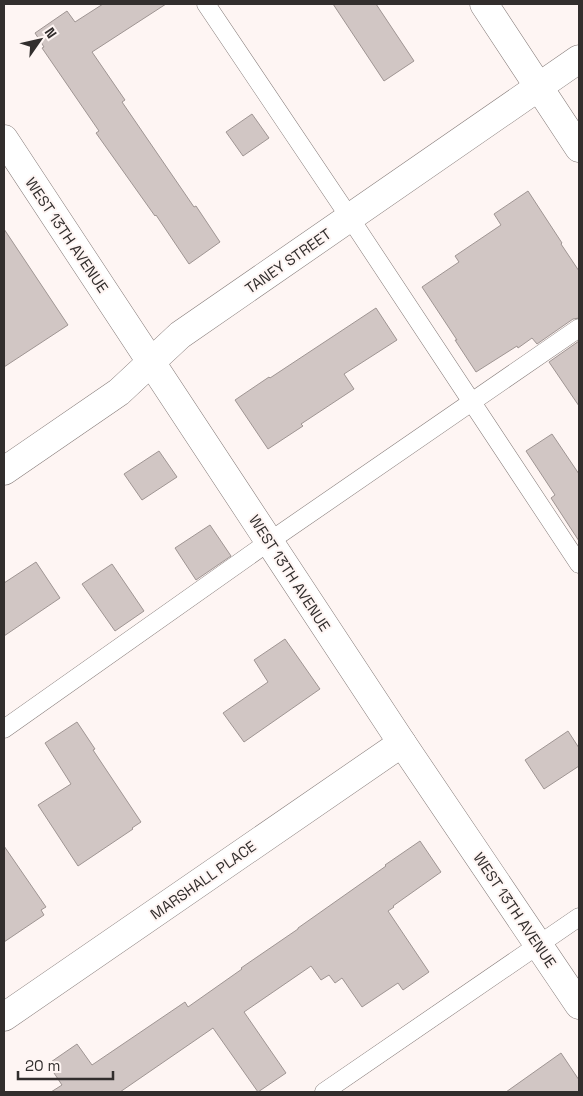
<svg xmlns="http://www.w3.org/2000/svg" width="583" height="1096" font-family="'Space Grotesk',sans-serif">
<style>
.building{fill:#d1c6c4;stroke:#9f9593}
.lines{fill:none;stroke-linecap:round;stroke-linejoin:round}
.lane-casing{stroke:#857b79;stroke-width:19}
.street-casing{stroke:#857b79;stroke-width:29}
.lane{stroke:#fff;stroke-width:18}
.street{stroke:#fff;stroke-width:28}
.labels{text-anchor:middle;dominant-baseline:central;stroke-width:4;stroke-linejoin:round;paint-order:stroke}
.street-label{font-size:15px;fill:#322e2d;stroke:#fef5f3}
</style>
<rect width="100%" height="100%" fill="#fef5f3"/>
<g class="building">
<polygon points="103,4 166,4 92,52 125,100 122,102 194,207 196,206 220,242 189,264 156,215 155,216 96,133 99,131 42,48 44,47 35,33 67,11 75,22"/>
<polygon points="333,4 376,4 414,61 384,81"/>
<polygon points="252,114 269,138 243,156 226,132"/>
<polygon points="528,191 562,243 561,244 579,271 579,318 573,319 537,344 532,338 518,348 517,346 476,372 455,340 457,340 422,287 459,262 455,256 501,225 494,214"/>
<polygon points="4,229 68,325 4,367"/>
<polygon points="376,308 397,340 344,374 354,389 301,424 303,426 268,449 235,400 269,377 270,378"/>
<polygon points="579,341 579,406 549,362"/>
<polygon points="552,434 579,474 579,541 551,498 555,495 526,451"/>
<polygon points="159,451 177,477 142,500 124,474"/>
<polygon points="210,525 231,556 196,580 175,548"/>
<polygon points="36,562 60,598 4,636 4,583"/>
<polygon points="112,564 144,611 115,631 82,584"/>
<polygon points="285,639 320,689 244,742 223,713 268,682 254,660"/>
<polygon points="77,722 95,749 93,750 141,822 132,828 133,829 78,866 38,805 71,784 45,743"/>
<polygon points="568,731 579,748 579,766 544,789 525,760"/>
<polygon points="420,841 441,872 393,906 394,907 388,911 429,972 403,990 398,983 362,1007 342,978 335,983 329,975 321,980 311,966 244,1012 286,1073 258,1092 213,1028 120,1092 51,1092 62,1085 48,1064 77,1044 92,1065 185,1002 188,1007 242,969 241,968 298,929 298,928 386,866 385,865"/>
<polygon points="4,846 46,907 41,910 44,915 4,942"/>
<polygon points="561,1053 579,1080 579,1092 506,1092"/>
</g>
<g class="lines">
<g class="lane-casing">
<g id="lane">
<polyline points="206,4 350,218 579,564"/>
<polyline points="4,729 270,541 579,328"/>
<polyline points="324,1092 579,917"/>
</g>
</g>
<g class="street-casing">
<g id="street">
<polyline points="484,4 579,148"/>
<polyline points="4,139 402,743 579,1005"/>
<polyline points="4,471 119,392 180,335 579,59"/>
<polyline points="4,1017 402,743"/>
</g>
</g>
<use href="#lane" class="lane"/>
<use href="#street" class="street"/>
</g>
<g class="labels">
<g class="street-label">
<text transform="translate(67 235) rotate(56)">WEST 13TH AVENUE</text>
<text transform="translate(288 261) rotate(-35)">TANEY STREET</text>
<text transform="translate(290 573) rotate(57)">WEST 13TH AVENUE</text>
<text transform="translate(203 880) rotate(-35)">MARSHALL PLACE</text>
<text transform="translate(515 910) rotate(56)">WEST 13TH AVENUE</text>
</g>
</g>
<rect width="583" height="1096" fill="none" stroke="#322e2d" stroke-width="10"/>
<g transform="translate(40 40) rotate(56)" stroke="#fef5f3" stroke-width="4" paint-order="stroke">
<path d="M0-4L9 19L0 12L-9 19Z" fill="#322e2d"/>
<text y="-8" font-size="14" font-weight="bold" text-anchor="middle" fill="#322e2d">N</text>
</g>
<path d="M18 1071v8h95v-8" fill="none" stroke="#322e2d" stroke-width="2.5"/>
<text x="25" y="1071" font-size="15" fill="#322e2d" stroke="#fef5f3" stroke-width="4" paint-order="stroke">20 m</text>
</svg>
